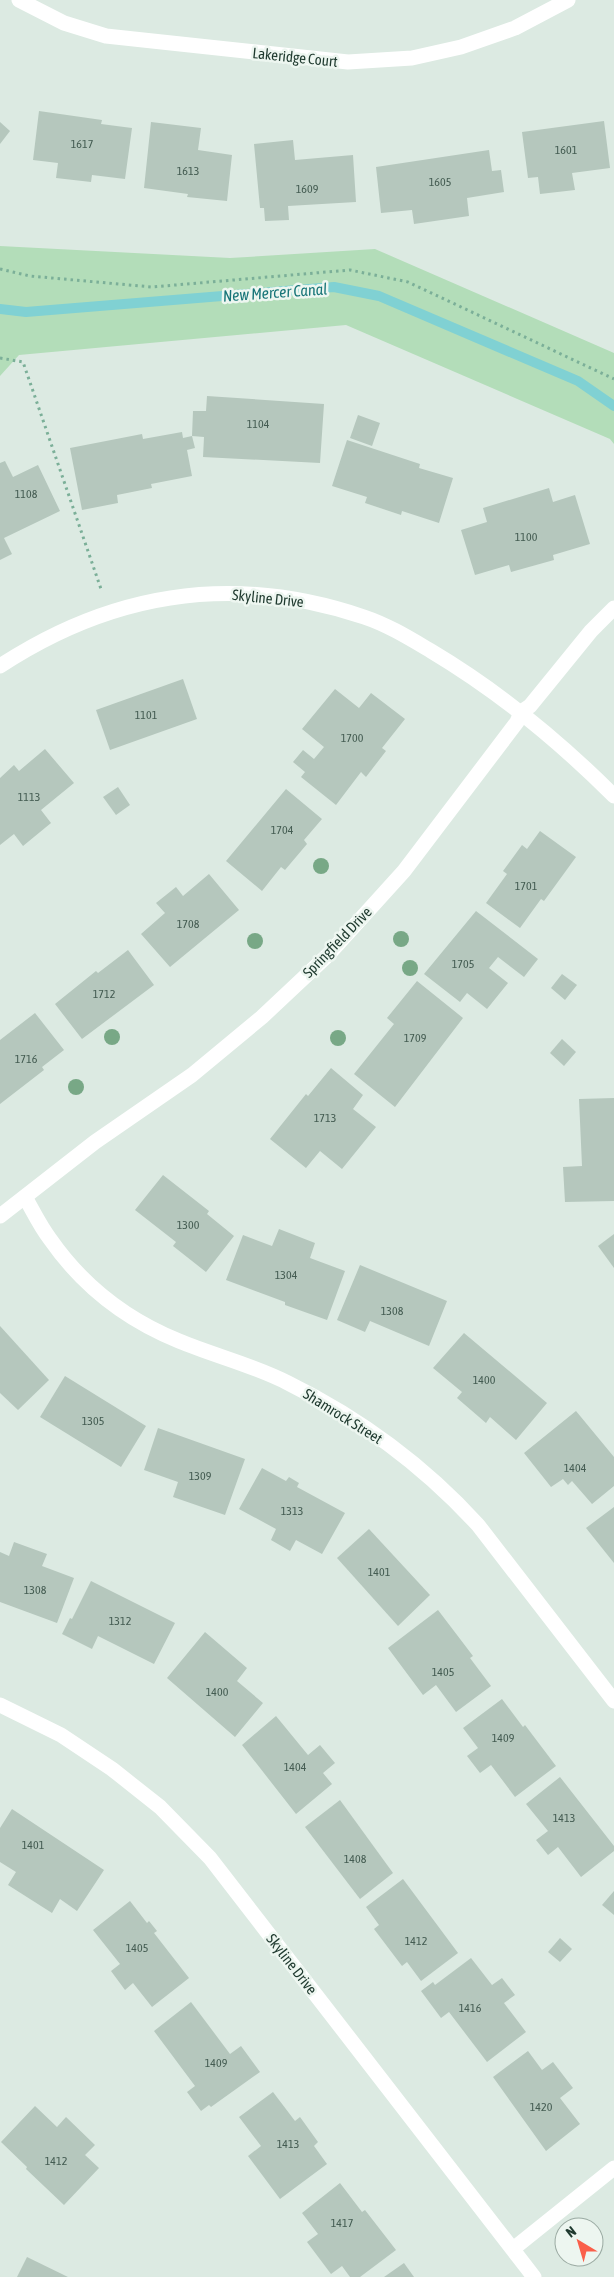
<svg xmlns="http://www.w3.org/2000/svg" width="614" height="2277" font-family="'Asap Condensed',sans-serif">
<style>
.green{fill:#b3ddb9}
.lines{fill:none;stroke-linecap:round;stroke-linejoin:round}
.stream{stroke:#80d1d3;stroke-width:10}
.building{fill:#b5c7bd}
.path{stroke:#7baf98;stroke-width:3;stroke-dasharray:2.5 4;stroke-linecap:butt}
.street{stroke:#fff;stroke-width:15}
.tree{fill:#78a886}
.labels{text-anchor:middle;dominant-baseline:central;stroke-width:5;stroke-linejoin:round;paint-order:stroke}
.number-label{font-size:12px;fill:#445c52}
.street-label{font-size:15px;fill:#1e392e;stroke:#edf6f0}
.water-label{font-size:16px;font-style:italic;fill:#167477;stroke:#edf6f0}
</style>
<rect width="100%" height="100%" fill="#dceae2"/>
<polygon class="green" points="0,246 230,258 375,249 614,353 614,444 610,439 346,325 19,355 0,376"/>
<g class="lines">
<polyline class="stream" points="0,309 26,312 334,287 379,296 578,381 614,406"/>
</g>
<g class="building">
<polygon points="39,111 102,120 101,124 132,128 125,179 92,175 91,182 56,178 58,163 33,160"/>
<polygon points="604,121 610,168 572,173 575,190 540,194 538,177 528,178 522,132"/>
<polygon points="0,122 10,131 0,144"/>
<polygon points="151,122 201,128 198,150 232,155 227,201 187,197 188,194 144,188"/>
<polygon points="293,140 295,160 353,155 356,202 288,206 289,220 265,221 264,208 260,208 254,144"/>
<polygon points="489,150 492,171 501,170 504,192 467,198 469,216 414,224 412,210 381,213 376,167"/>
<polygon points="207,396 324,404 320,463 203,457 204,437 192,436 193,411 206,411"/>
<polygon points="358,415 380,423 372,446 350,438"/>
<polygon points="182,432 183,438 192,436 195,448 187,450 192,476 151,484 152,488 117,495 118,503 82,510 70,448 142,434 143,439"/>
<polygon points="347,440 420,464 419,468 453,478 439,523 402,511 401,515 365,503 367,497 332,486"/>
<polygon points="5,461 13,477 38,465 60,511 4,538 12,554 0,560 0,463"/>
<polygon points="549,488 553,502 575,495 590,544 553,555 554,560 511,572 509,565 475,575 461,530 487,522 483,508"/>
<polygon points="183,679 197,719 110,750 96,710"/>
<polygon points="335,689 359,708 371,693 405,719 382,748 386,751 366,777 361,772 336,805 301,777 305,772 293,762 303,750 314,759 324,747 302,729"/>
<polygon points="45,749 74,783 41,810 51,823 23,846 14,834 0,845 0,778 14,765 19,771"/>
<polygon points="118,787 130,805 116,815 103,797"/>
<polygon points="286,789 322,819 304,840 307,844 285,870 281,867 262,891 226,861"/>
<polygon points="540,831 576,857 544,901 541,899 520,928 486,903 507,874 503,871 522,845 527,849"/>
<polygon points="209,874 239,910 170,967 141,934 165,913 156,903 176,887 183,896"/>
<polygon points="476,911 538,959 524,977 498,957 489,968 508,983 487,1009 467,993 460,1002 424,974"/>
<polygon points="128,950 154,985 82,1039 55,1004 96,971 98,973"/>
<polygon points="562,974 577,985 565,1000 551,988"/>
<polygon points="417,981 463,1018 395,1107 354,1074 394,1024 387,1018"/>
<polygon points="35,1013 64,1050 42,1067 44,1070 0,1104 0,1040"/>
<polygon points="562,1039 576,1052 564,1066 550,1053"/>
<polygon points="331,1068 363,1095 353,1109 376,1127 342,1169 320,1151 306,1168 270,1139 306,1094 308,1096"/>
<polygon points="614,1098 614,1201 565,1202 563,1167 582,1166 579,1099"/>
<polygon points="163,1175 209,1211 207,1214 234,1236 206,1272 173,1246 176,1242 135,1210"/>
<polygon points="279,1229 315,1243 310,1258 345,1271 327,1320 285,1305 285,1302 226,1280 243,1235 272,1246"/>
<polygon points="614,1234 614,1268 598,1246"/>
<polygon points="360,1265 447,1301 429,1346 370,1321 365,1332 337,1320"/>
<polygon points="0,1326 49,1380 18,1410 0,1393"/>
<polygon points="464,1333 547,1403 516,1440 490,1417 486,1423 457,1398 462,1392 433,1368"/>
<polygon points="65,1376 146,1426 121,1467 40,1417"/>
<polygon points="576,1411 614,1457 614,1486 592,1504 572,1481 568,1485 563,1479 551,1487 524,1453"/>
<polygon points="158,1428 245,1459 225,1515 173,1497 178,1482 144,1470"/>
<polygon points="262,1468 286,1481 289,1477 299,1483 297,1487 345,1513 322,1554 296,1540 290,1551 271,1540 276,1529 239,1509"/>
<polygon points="614,1507 614,1563 586,1528"/>
<polygon points="369,1529 430,1595 398,1626 337,1558"/>
<polygon points="14,1542 47,1554 42,1566 74,1578 57,1623 0,1602 0,1552 9,1556"/>
<polygon points="91,1581 175,1623 154,1664 98,1636 92,1649 62,1634 70,1618 72,1619"/>
<polygon points="438,1610 473,1656 470,1658 491,1686 456,1712 436,1685 423,1695 388,1648"/>
<polygon points="205,1632 247,1668 237,1681 263,1703 235,1737 167,1678"/>
<polygon points="502,1699 523,1727 525,1725 556,1766 515,1797 491,1765 480,1773 467,1756 478,1748 463,1728"/>
<polygon points="276,1716 308,1755 320,1745 335,1763 323,1773 332,1784 296,1814 242,1745"/>
<polygon points="560,1777 614,1846 614,1851 581,1877 558,1847 548,1855 536,1840 548,1831 526,1804"/>
<polygon points="340,1800 393,1873 360,1899 305,1827"/>
<polygon points="12,1809 104,1870 77,1911 60,1899 52,1913 8,1885 16,1872 0,1862 0,1828"/>
<polygon points="403,1879 458,1953 421,1981 407,1962 402,1966 374,1929 379,1925 366,1907"/>
<polygon points="614,1891 614,1915 602,1905"/>
<polygon points="130,1901 147,1923 149,1921 157,1931 154,1933 189,1978 152,2007 133,1983 125,1990 111,1971 120,1964 93,1930"/>
<polygon points="560,1938 572,1949 560,1962 548,1952"/>
<polygon points="471,1958 492,1985 502,1978 515,1995 504,2003 526,2032 487,2062 449,2012 441,2018 421,1991 433,1982 435,1985"/>
<polygon points="191,2002 230,2054 241,2046 260,2072 211,2107 209,2105 201,2111 187,2092 195,2086 154,2031"/>
<polygon points="528,2051 542,2070 553,2062 573,2088 560,2098 580,2124 546,2151 493,2077"/>
<polygon points="273,2092 295,2121 300,2117 318,2142 314,2146 327,2164 280,2199 248,2156 261,2146 239,2117"/>
<polygon points="35,2106 57,2127 66,2117 95,2145 85,2155 99,2168 64,2205 26,2169 27,2167 1,2142"/>
<polygon points="340,2183 362,2212 365,2210 396,2250 360,2277 350,2277 342,2266 331,2274 307,2242 318,2234 302,2213"/>
<polygon points="27,2257 68,2277 17,2277"/>
<polygon points="404,2263 414,2277 384,2277"/>
</g>
<g class="lines">
<g class="path">
<polyline points="0,269 30,276 152,287 350,270 408,282 614,379"/>
<polyline points="0,358 23,362 101,589"/>
</g>
<g class="street">
<polyline points="19,0 64,23 106,36 348,62 412,58 461,47 515,28 568,0"/>
<path d="M0,666C113,592 235,573 364,617C388,625 409,638 431,651C498,691 559,741 614,796"/>
<path d="M25,1197C33,1211 40,1226 50,1239C82,1285 127,1320 179,1341C215,1356 253,1365 288,1383C359,1418 425,1467 478,1525L614,1701"/>
<polyline points="0,1216 95,1142 192,1075 262,1017 328,955 404,871 517,722 521,712 530,706 591,631 614,608"/>
<polyline points="0,1705 61,1735 112,1769 160,1807 210,1858 534,2277"/>
<polyline points="513,2249 614,2168"/>
</g>
</g>
<g class="tree">
<circle cx="321" cy="866" r="8"/>
<circle cx="401" cy="939" r="8"/>
<circle cx="255" cy="941" r="8"/>
<circle cx="410" cy="968" r="8"/>
<circle cx="112" cy="1037" r="8"/>
<circle cx="338" cy="1038" r="8"/>
<circle cx="76" cy="1087" r="8"/>
</g>
<g class="labels">
<g class="number-label">
<text x="82" y="144">1617</text>
<text x="566" y="150">1601</text>
<text x="188" y="171">1613</text>
<text x="440" y="182">1605</text>
<text x="307" y="189">1609</text>
<text x="258" y="424">1104</text>
<text x="26" y="494">1108</text>
<text x="526" y="537">1100</text>
<text x="146" y="715">1101</text>
<text x="352" y="738">1700</text>
<text x="29" y="797">1113</text>
<text x="282" y="830">1704</text>
<text x="526" y="886">1701</text>
<text x="188" y="924">1708</text>
<text x="463" y="964">1705</text>
<text x="104" y="994">1712</text>
<text x="415" y="1038">1709</text>
<text x="26" y="1059">1716</text>
<text x="325" y="1118">1713</text>
<text x="188" y="1225">1300</text>
<text x="286" y="1275">1304</text>
<text x="392" y="1311">1308</text>
<text x="484" y="1380">1400</text>
<text x="93" y="1421">1305</text>
<text x="575" y="1468">1404</text>
<text x="200" y="1476">1309</text>
<text x="292" y="1511">1313</text>
<text x="379" y="1572">1401</text>
<text x="35" y="1590">1308</text>
<text x="120" y="1621">1312</text>
<text x="443" y="1672">1405</text>
<text x="217" y="1692">1400</text>
<text x="503" y="1738">1409</text>
<text x="295" y="1767">1404</text>
<text x="564" y="1818">1413</text>
<text x="33" y="1845">1401</text>
<text x="355" y="1859">1408</text>
<text x="416" y="1941">1412</text>
<text x="137" y="1948">1405</text>
<text x="470" y="2008">1416</text>
<text x="216" y="2063">1409</text>
<text x="541" y="2107">1420</text>
<text x="288" y="2144">1413</text>
<text x="56" y="2161">1412</text>
<text x="342" y="2223">1417</text>
</g>
<g class="street-label">
<text transform="translate(295 57) rotate(6)">Lakeridge Court</text>
<text transform="translate(268 598) rotate(6)">Skyline Drive</text>
<text transform="translate(337 942) rotate(-46)">Springfield Drive</text>
<text transform="translate(343 1416) rotate(32)">Shamrock Street</text>
<text transform="translate(292 1964) rotate(52)">Skyline Drive</text>
</g>
<g class="water-label">
<text transform="translate(275 292) rotate(-4)">New Mercer Canal</text>
</g>
</g>
<g transform="translate(579 2242) rotate(322)"><circle r="24" fill="#edf6f0" stroke="#9aaaa2"/>
<path d="M0-4L9 19L0 12L-9 19Z" fill="#fa5f4a"/>
<text y="-8" font-size="14" font-weight="bold" text-anchor="middle" fill="#1e392e">N</text>
</g>
</svg>
